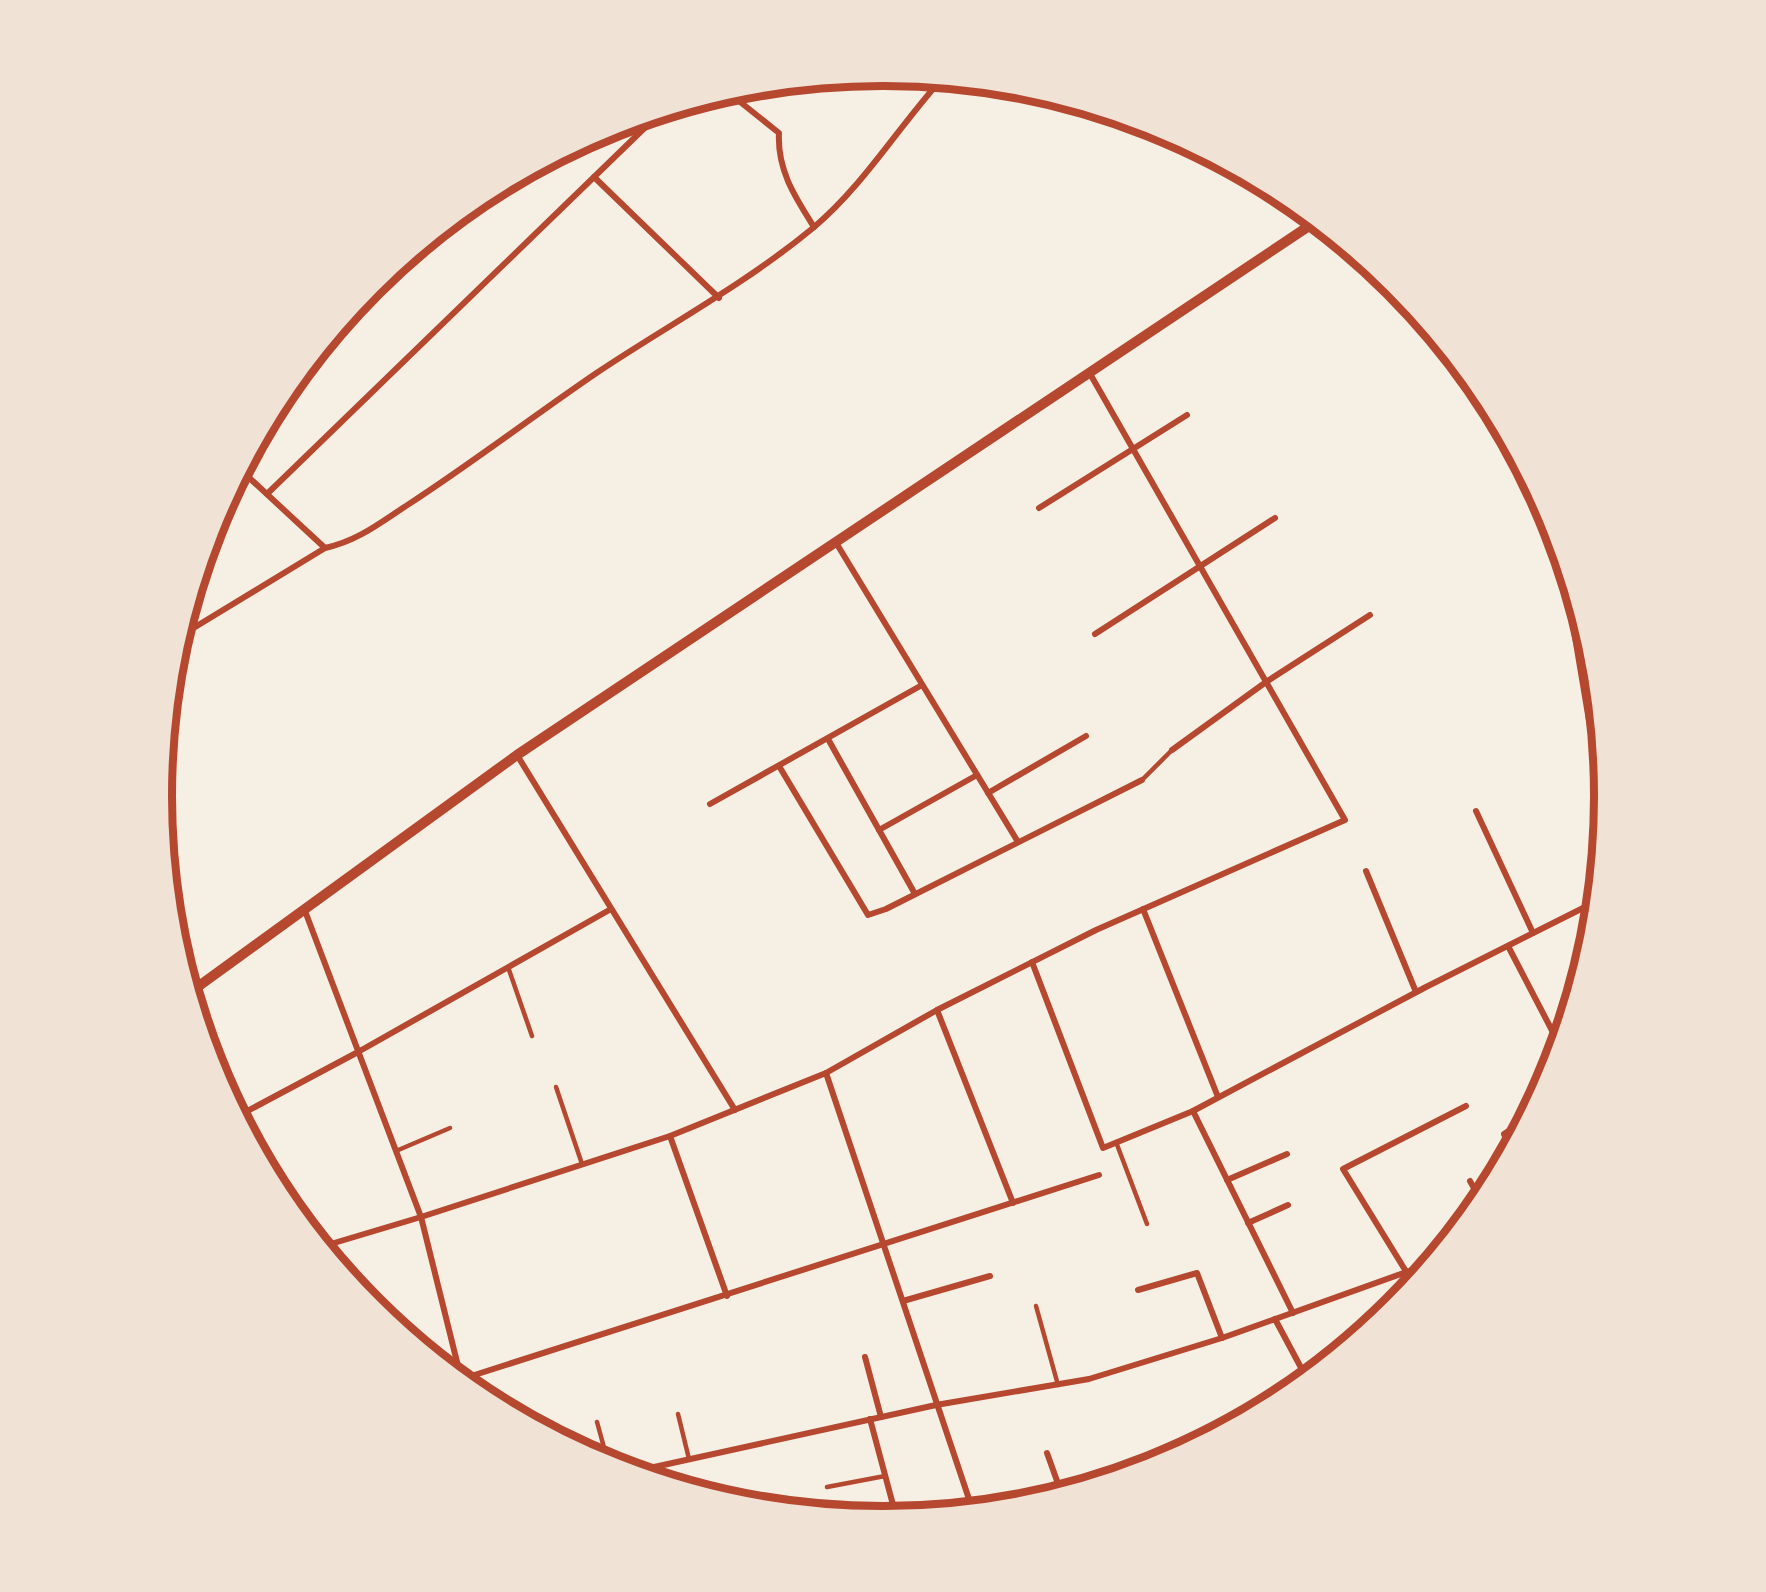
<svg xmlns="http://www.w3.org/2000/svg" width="1766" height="1592" font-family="Jost,sans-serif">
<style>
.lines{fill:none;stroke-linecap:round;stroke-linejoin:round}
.service{stroke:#b5482f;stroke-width:4.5}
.minor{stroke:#b5482f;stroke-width:6}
.tertiary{stroke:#b5482f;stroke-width:10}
.secondary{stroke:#b5482f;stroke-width:12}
.rim{fill:none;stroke:#b5482f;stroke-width:8}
</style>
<rect width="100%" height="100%" fill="#f6efe4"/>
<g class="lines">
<g class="service">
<polyline points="1142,780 1172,750"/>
<polyline points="508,967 532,1036"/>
<polyline points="556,1087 582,1164"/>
<polyline points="1116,1142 1147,1224"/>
<polyline points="396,1151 450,1128"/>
<polyline points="1036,1306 1058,1385"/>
<polyline points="678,1414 689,1459"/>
<polyline points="597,1422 608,1462"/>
<polyline points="827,1487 885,1476"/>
</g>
<g class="minor">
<path d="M729,93L779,133C777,170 795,197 814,227"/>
<polyline points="594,177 719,298"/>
<polyline points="243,472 325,548"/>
<polyline points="267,494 659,114"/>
<polyline points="1039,508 1187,415"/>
<polyline points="835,541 1018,842"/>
<polyline points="1095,634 1275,518"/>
<path d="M182,635L325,548C358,541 381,522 409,504C472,463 532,417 595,374C668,325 744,285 813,228C863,186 897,129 940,81"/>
<polyline points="828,739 915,894"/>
<polyline points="1172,750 1266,682 1370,615"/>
<polyline points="517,755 735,1110"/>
<polyline points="779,766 868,915 886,909 1142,780"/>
<polyline points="988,793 1086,736"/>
<polyline points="710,804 922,685"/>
<polyline points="1476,811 1533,933"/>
<polyline points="879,830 977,775"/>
<polyline points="1366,871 1416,992"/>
<polyline points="1143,909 1218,1097"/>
<polyline points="305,911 421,1217 461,1378"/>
<polyline points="1508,946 1558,1042"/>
<polyline points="1032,962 1103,1148 1193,1111 1426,987 1593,903"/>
<polyline points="937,1010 1013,1203"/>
<polyline points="826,1073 972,1508"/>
<polyline points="1193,1111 1293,1313"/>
<polyline points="240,1115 358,1052 611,909"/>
<polyline points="670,1136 727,1296"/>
<polyline points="1509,1146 1504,1134 1522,1122"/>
<polyline points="1227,1180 1287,1154"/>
<polyline points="1470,1181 1480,1199"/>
<polyline points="1248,1223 1288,1205"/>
<polyline points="324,1246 421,1217 670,1136 826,1073 937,1010 1096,930 1345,820 1089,372"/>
<polyline points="1407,1273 1343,1169 1466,1106"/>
<polyline points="1138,1290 1197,1273 1222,1338"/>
<polyline points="903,1301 990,1276"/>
<polyline points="1275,1319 1306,1377"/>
<polyline points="865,1357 881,1417"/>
<polyline points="462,1379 1099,1175"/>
<polyline points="870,1419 896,1516"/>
<polyline points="1047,1453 1061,1492"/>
<polyline points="636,1471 936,1405 1089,1379 1222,1338 1426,1265"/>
</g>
<polyline class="tertiary" points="192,991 517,755 1315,222"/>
<polyline class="secondary" points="1570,589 1603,786"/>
</g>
<path d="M0 0H1766V1592H0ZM882 86H884A710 710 0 0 1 1594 796V796A710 710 0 0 1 884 1506H882A710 710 0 0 1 172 796V796A710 710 0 0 1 882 86Z" fill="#f1e2d6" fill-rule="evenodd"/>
<path class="rim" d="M882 86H884A710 710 0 0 1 1594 796V796A710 710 0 0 1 884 1506H882A710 710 0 0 1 172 796V796A710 710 0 0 1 882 86Z"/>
</svg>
